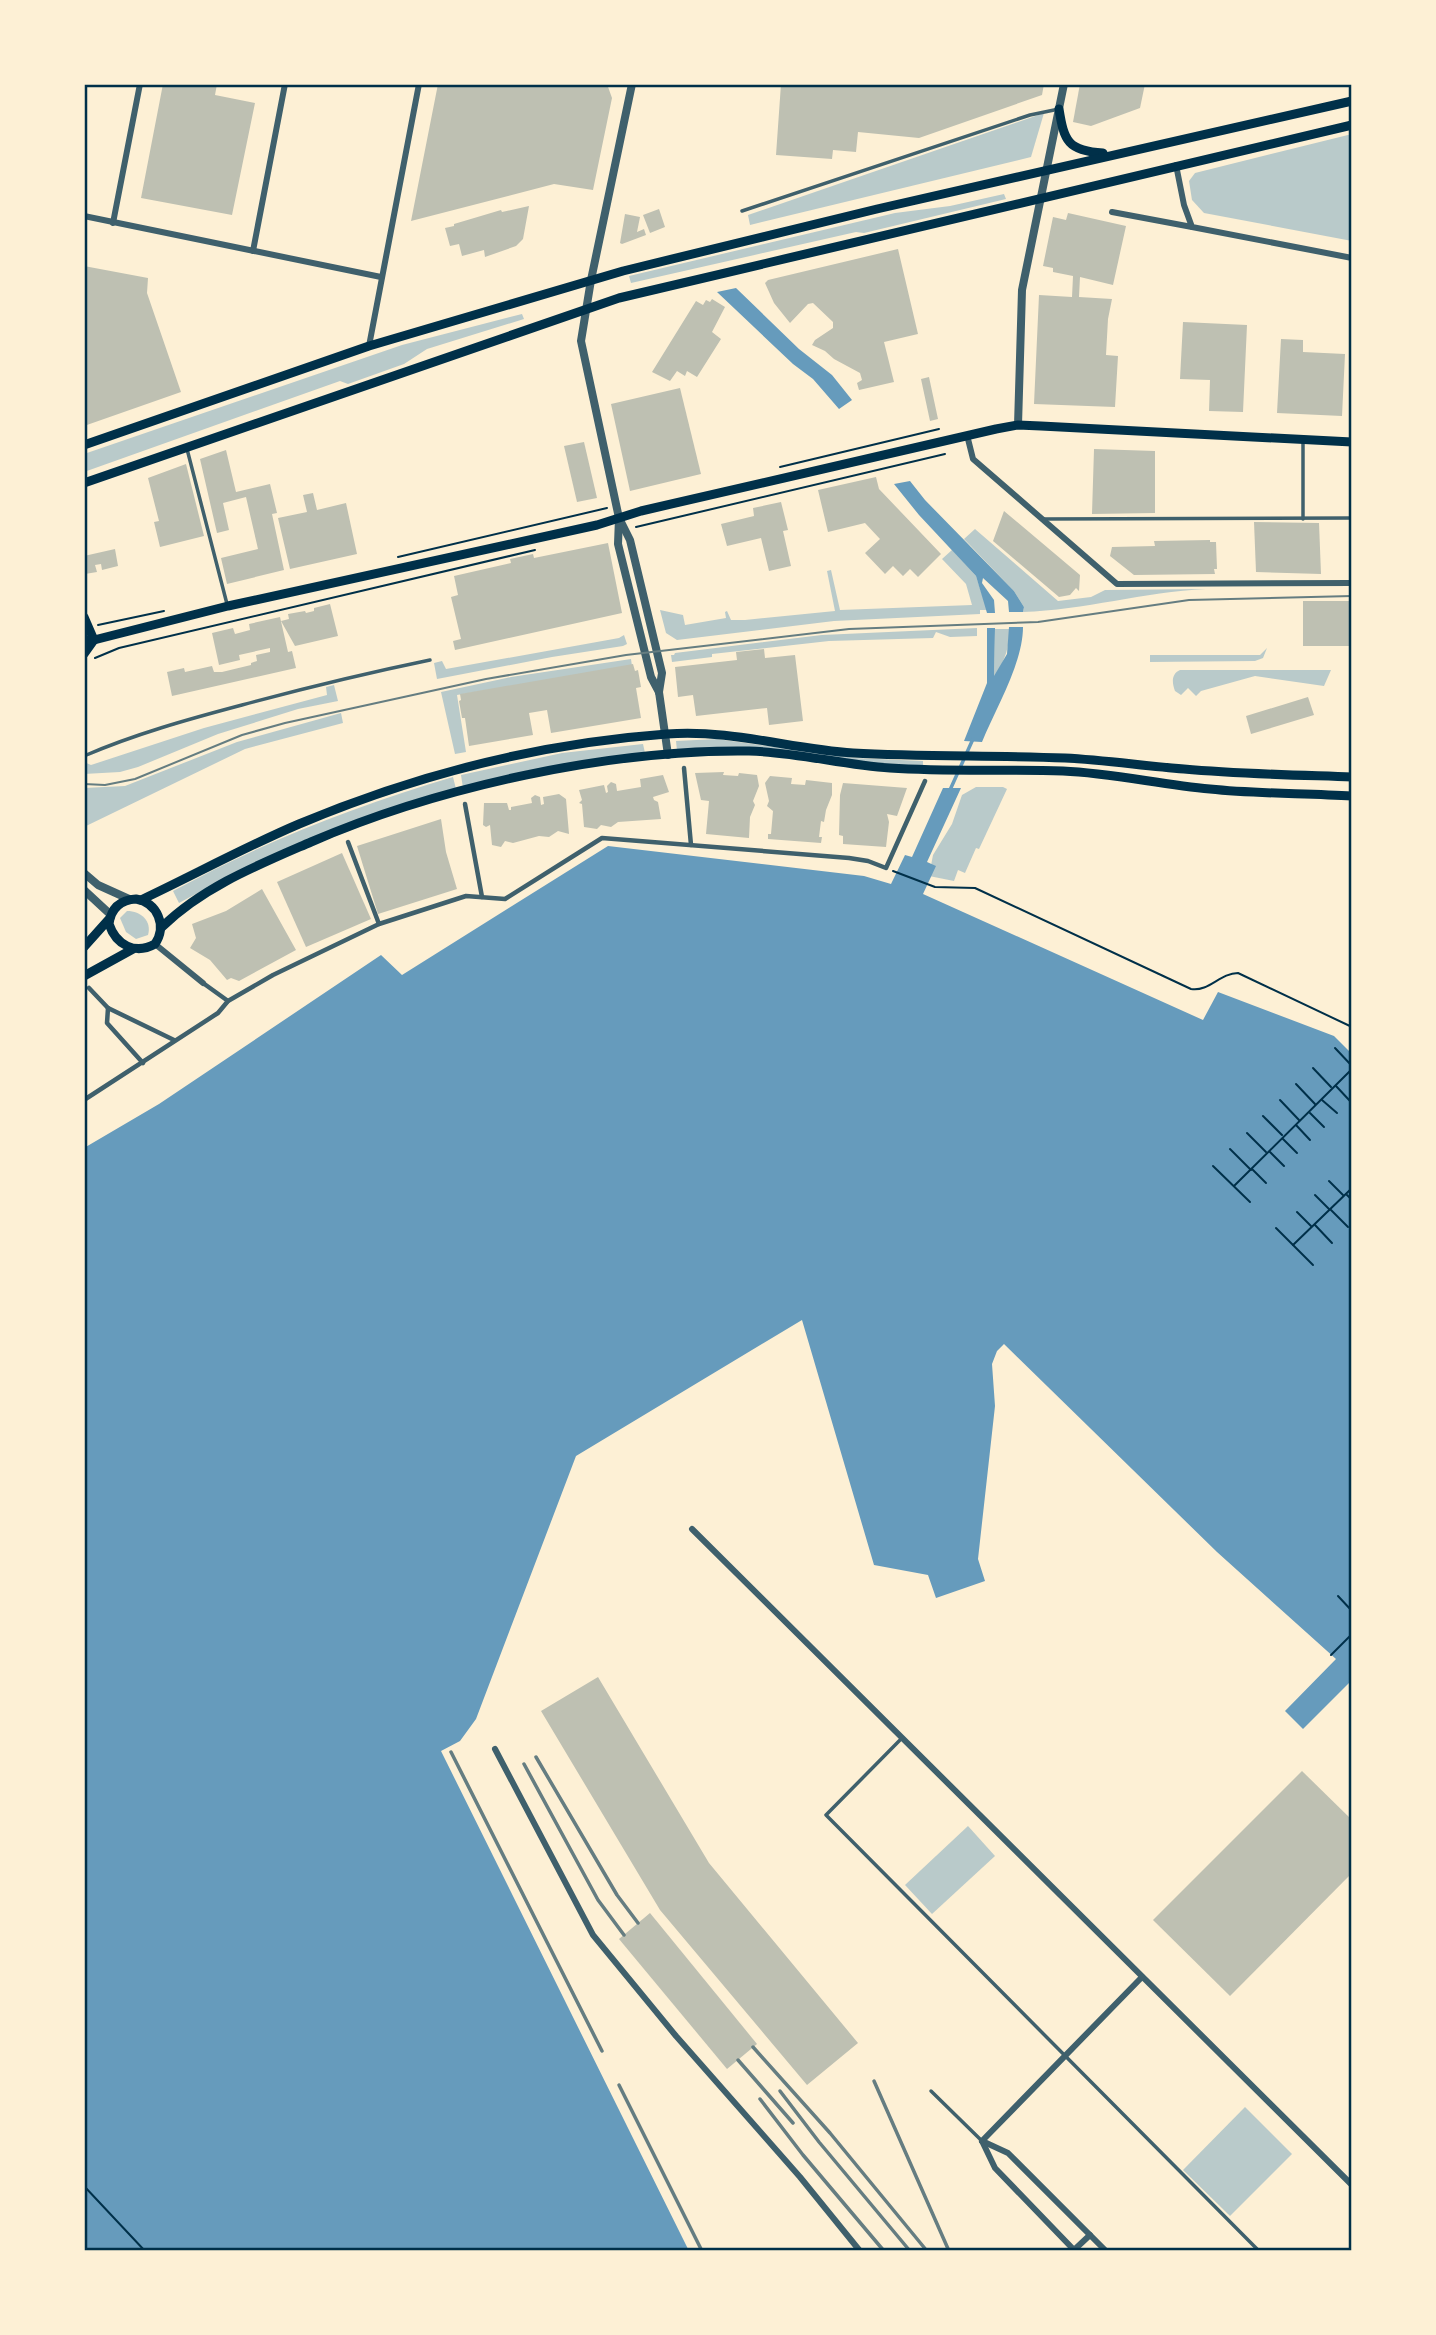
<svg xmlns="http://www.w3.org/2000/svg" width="1436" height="2335" font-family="Montserrat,sans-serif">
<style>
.green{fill:#b9caca}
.water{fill:#669bbc}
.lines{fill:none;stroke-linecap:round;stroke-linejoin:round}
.stream{stroke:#669bbc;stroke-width:3.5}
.building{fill:#bec0b2}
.path{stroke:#003049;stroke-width:2}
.service{stroke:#3f606c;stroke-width:3.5}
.pedestrian{stroke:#3f606c;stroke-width:4.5}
.minor{stroke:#3f606c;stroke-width:6}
.tertiary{stroke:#3f606c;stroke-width:8}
.secondary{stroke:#003049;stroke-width:9}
.tram{stroke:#657d81;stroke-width:2}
.rail{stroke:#657d81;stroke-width:3.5}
.neatline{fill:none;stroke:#003049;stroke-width:2.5}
</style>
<rect width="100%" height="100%" fill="#fdf0d5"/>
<g class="green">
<polygon points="1044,113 1031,157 750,225 748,215"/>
<polygon points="1352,134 1352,241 1204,213 1192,200 1189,181 1195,173"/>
<polygon points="1004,194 1006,199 864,233 856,232 631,283 629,276 895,213 950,206"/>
<polygon points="522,314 524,319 427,349 404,364 348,384 340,381 84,472 84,454 402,345"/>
<path d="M975,529L1058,601L1091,597L1105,590L1206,589C1144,592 1084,610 1023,612L1024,607L1014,591L964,539Z"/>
<polygon points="952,550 976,576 987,610 980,610 980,614 834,621 677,640 666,633 660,610 683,615 685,625 726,618 725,612 727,611 731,620 745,620 835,611 827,571 831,570 840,610 972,605 966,584 942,559"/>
<polygon points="977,628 977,636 950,637 936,632 933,638 829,641 712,654 712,657 672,662 671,655 674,655 675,653 822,635"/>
<path d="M995,629H1009C1010,648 1004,660 996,676H994Z"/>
<polygon points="624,635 627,644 623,646 552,657 437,679 434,663 442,661 446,669 619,638"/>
<polygon points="1267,648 1263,658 1255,661 1150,662 1150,655 1260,655"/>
<polygon points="631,659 632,666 457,695 466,752 455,754 441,692 511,677"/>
<path d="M1180,670H1331L1324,686L1255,676L1201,691L1196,696L1188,688L1181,695L1175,691C1172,683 1171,674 1180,670Z"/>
<polygon points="334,685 338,701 298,709 218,734 138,767 120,772 84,774 84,762 91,765 204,728 327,695 326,687"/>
<polygon points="341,713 343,723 245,749 84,827 84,788 125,786 237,742"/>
<polygon points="717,739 855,758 923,761 923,766 881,764 773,751 677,751 676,741"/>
<polygon points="643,744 645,753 463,788 461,775 562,753"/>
<path d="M453,777L456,789L218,882L179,903L173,891C263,842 355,806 453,777Z"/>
<polygon points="976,787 1003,787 1007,789 979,849 976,848 965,873 958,870 954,881 929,876 933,855 952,824 962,795"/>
<path d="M127,911C141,911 152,921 148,935L136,939L126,932L120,918Z"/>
<polygon points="968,1826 995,1856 932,1914 905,1885"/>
<polygon points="1245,2107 1292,2154 1230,2216 1183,2170"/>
</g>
<g class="water">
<polygon points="736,288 799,349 832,375 852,400 839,409 813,379 793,364 717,292"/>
<polygon points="910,481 925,500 1014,591 1024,607 1023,612 1009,612 1008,601 983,578 982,583 994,600 995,613 987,613 976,576 919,515 894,484"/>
<path d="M1009,627H1023C1023,663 996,708 982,742L964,741L987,683V628H995L994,676L1007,654Z"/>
<polygon points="943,788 961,788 927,862 936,866 923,894 1203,1020 1218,992 1334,1036 1352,1054 1352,1680 1303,1729 1285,1711 1336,1659 1217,1552 1004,1344 997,1351 992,1364 995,1406 978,1559 985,1581 936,1598 928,1575 874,1565 802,1320 576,1456 476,1719 460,1741 441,1751 689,2251 84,2251 84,1148 159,1104 381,955 402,975 608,846 864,876 891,884 905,855 912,857"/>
</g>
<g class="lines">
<polyline class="stream" points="950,790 973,739"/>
</g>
<g class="building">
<polygon points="163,84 217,84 215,95 255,103 232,215 141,198"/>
<polygon points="438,84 607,84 612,98 593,190 554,184 411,221"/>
<polygon points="781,84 1044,84 1042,95 919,138 858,132 856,152 833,150 832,159 776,155"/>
<polygon points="1080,84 1145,84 1140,108 1091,126 1073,122"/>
<polygon points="529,206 523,239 516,246 485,257 484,250 462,256 459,244 450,246 445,228 454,226 454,224 501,210 502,212"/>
<polygon points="659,209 665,227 650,233 643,215"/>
<polygon points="1068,213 1126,226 1113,285 1080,277 1079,297 1112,299 1108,319 1106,355 1118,356 1115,407 1034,404 1039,295 1072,297 1073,276 1053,272 1053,268 1043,266 1053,217 1066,220"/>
<polygon points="625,214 640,217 637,232 644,229 646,235 622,244 620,243"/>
<polygon points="898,249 918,334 884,342 894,382 859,390 857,383 862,380 860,373 834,359 825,351 812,345 815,340 833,328 833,322 813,303 808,304 790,323 774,303 765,283 768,280"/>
<polygon points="84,266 148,278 147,293 181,392 84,426"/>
<polygon points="712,299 725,307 712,332 721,339 697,377 687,371 685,376 677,371 670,381 652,372 696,301 703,305 706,300 710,302"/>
<polygon points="1183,322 1247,325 1243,412 1209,411 1210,380 1180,379"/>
<polygon points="1281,339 1303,340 1303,352 1345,354 1342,416 1277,413"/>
<polygon points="929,377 938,419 930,421 921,379"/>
<polygon points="680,388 701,474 630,491 611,404"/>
<polygon points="584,442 597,498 577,502 564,446"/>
<polygon points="1094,449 1155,451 1155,513 1092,514"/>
<polygon points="226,450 236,492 270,484 277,513 272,514 284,570 227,584 221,558 258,549 246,497 223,503 229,530 217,533 200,459"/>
<polygon points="186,464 204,536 160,547 154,522 159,521 148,478"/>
<polygon points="876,477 879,489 941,554 918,577 910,569 903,576 893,566 885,574 865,553 880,539 865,523 828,532 818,490"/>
<polygon points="313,493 317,510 346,503 357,554 290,569 278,518 307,512 303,495"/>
<polygon points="781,502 788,530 783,531 791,566 769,571 761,538 727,546 721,524 754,516 753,508"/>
<polygon points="1004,511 1080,575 1079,591 1076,588 1070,595 1059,597 993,541"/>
<polygon points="1254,522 1319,523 1321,574 1256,572"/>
<polygon points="1210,540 1210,542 1216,542 1217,569 1214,569 1215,574 1134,575 1110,556 1112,547 1155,546 1154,541"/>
<polygon points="608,543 622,613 455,650 453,641 461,639 451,597 458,595 454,576 511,563 510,559 533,554 534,558"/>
<polygon points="115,549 118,566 102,570 101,564 95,565 97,572 85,574 84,556"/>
<rect x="1303" y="601" width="49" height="45"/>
<polygon points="330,604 338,636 295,646 281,621 289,619 288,614 305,611 306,613 314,611 314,608"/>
<polygon points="280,617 288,652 292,651 296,668 172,696 167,672 184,668 185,672 212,666 214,672 222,672 251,665 251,663 257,661 256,655 270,652 270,648 239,655 240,660 219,665 212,633 233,628 235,634 250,630 249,624"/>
<polygon points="764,649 765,658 795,655 803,721 769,725 767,708 696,716 693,695 678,697 675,667 737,660 736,652"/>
<polygon points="633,664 635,671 638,670 641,687 636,688 641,718 551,733 547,710 529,713 533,735 469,746 465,718 462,718 459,701 461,700 460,694"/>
<polygon points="1308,697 1314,715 1251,734 1246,716"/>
<polygon points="724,772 723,775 738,776 739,773 757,775 759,786 753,801 755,805 750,817 749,838 706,834 709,801 701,800 695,773"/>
<polygon points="663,775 669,792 653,797 654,800 658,802 661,819 618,822 611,827 601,825 597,829 584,827 582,804 579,803 582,800 579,790 604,785 606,793 608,792 607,786 611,782 616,784 617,791 641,787 640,779"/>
<polygon points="770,776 792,778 791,784 805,785 806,780 832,783 832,795 826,810 824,822 821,821 819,837 822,837 821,843 768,839 768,834 771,834 773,811 767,806 769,801 765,783"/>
<polygon points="843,783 907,788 897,816 887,814 889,822 886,847 843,844 843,836 839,835 840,795"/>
<polygon points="559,794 566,799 569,834 558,831 549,837 539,836 513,843 505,841 501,847 492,845 490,825 486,827 483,825 484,803 507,803 509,810 511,810 511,807 532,803 531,798 535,795 540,797 541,805 544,804 543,797"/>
<polygon points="441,819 446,852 457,889 378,914 357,846"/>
<polygon points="342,853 371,919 306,947 277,882"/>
<polygon points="262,889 296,950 239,981 231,978 227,980 210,960 190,948 196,938 192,924 226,911"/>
<polygon points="598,1677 709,1863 858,2043 807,2085 660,1910 541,1711"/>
<polygon points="1302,1771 1352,1820 1352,1873 1230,1996 1153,1920"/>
<polygon points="650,1913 757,2044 727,2069 619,1939"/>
</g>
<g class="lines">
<g class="path">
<polyline points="780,467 939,429"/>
<polyline points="636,527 945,454"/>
<polyline points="398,557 607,508"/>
<polyline points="98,625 164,611"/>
<polyline points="95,658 119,648 535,550"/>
<path d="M893,871L935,887L975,888L1191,989C1209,992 1220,973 1238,973L1352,1027"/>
<polyline points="1335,1048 1352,1066"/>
<polyline points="1313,1068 1331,1087"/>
<polyline points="1296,1084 1315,1104"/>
<polyline points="1336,1086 1350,1101"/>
<polyline points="1280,1100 1299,1120"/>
<polyline points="1322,1100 1337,1113"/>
<polyline points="1310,1113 1324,1127"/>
<polyline points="1263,1116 1282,1135"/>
<polyline points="1296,1125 1310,1140"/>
<polyline points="1247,1133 1266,1152"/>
<polyline points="1283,1139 1297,1153"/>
<polyline points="1230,1149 1251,1170"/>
<polyline points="1270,1152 1284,1166"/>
<polyline points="1213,1166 1250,1202"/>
<polyline points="1252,1169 1266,1183"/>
<polyline points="1329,1181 1343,1195"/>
<polyline points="1234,1186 1352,1069"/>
<polyline points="1315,1195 1329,1209"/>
<polyline points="1347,1195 1352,1200"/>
<polyline points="1331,1210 1348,1227"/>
<polyline points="1297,1212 1311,1226"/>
<polyline points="1315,1225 1332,1243"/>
<polyline points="1276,1228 1313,1265"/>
<polyline points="1293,1245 1352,1188"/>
<polyline points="1350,1304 1352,1306"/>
<polyline points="1338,1596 1352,1611"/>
<polyline points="1331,1655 1352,1634"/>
<polyline points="84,2186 145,2251"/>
</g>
<g class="service">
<polyline points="742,211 1030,115 1059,109"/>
<polyline points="1303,440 1303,519"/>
<polyline points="187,449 227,604"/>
<polyline points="1043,519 1352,518"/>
<path d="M84,756C135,734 189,719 242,705C305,688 367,673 430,660"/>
<polyline points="902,1738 826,1815 1259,2251"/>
<polyline points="931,2091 982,2141"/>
</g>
<g class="pedestrian">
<polyline points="684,768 691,845"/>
<polyline points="465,804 482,897"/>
<polyline points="348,842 379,924"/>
<polyline points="203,983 228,1001"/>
<polyline points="89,988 108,1008 174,1040"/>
<polyline points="108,1008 107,1023 143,1063"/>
<polyline points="84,1100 218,1013 228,1001 273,975 379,924 466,896 505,899 602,838 849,858 868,861 886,868 925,781"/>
</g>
<g class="minor">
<polyline points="1176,165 1184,205 1192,227 1352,258"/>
<polyline points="1112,212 1192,227"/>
<polyline points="84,216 381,277"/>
<polyline points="113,223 140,84"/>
<polyline points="253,251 285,84"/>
<polyline points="369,346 419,84"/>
<polyline points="967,435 973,459 1117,584 1352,583"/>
<polyline points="155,944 203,983"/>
<polyline points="692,1529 1352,2185"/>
<polyline points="495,1749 593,1935 676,2036 800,2177 860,2251"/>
<polyline points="982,2141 1142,1977"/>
<polyline points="982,2141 1008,2153 1106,2251"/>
<polyline points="982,2141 995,2168 1075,2251"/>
<polyline points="1074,2250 1090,2235"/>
</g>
<g class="tertiary">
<polyline points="632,84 591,280 581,341 619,518 630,540 662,673 659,692"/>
<polyline points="1018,425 1022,290 1064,84"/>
<polyline points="619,518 618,544 651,677 659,692 668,755"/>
<polyline points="84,873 98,885 129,899"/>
<polyline points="84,890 111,915"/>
</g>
<g class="secondary">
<path d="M1059,109C1064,141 1068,151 1103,153"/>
<polyline points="84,445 369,346 623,271 877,209 1352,101"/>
<polyline points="84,483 619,298 1352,125"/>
<polyline points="84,617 94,640"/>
<polyline points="84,640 94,640 228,606 597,525 641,511 996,429 1018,425 1041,426 1352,442"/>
<polyline points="84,654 94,640"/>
<path d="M136,899C158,903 167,926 155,944C135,955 116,945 109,924C111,908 120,900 136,899Z"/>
<path d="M141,900C194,875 245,847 299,824C416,775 541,743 667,734C730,729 791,749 853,753C924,757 995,755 1065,758C1105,760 1144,766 1184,769C1239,774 1296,775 1352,777"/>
<path d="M162,927C203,887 258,865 311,842C438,787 610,749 749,751C796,752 843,765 890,768C948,772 1006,769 1063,771C1113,773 1161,785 1210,789C1257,794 1305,793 1352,796"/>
<polyline points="84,947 110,918"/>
<polyline points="84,976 133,949"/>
</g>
<polyline class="tram" points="84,784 105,785 135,779 242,735 285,723 486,679 626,655 849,629 1038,622 1189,600 1352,596"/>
<g class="rail">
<polyline points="451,1752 602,2051"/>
<polyline points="536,1757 617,1895 638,1923"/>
<polyline points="524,1764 598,1900 624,1935"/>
<polyline points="753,2047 830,2133 927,2251"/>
<polyline points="738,2060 793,2123"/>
<polyline points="874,2081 949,2251"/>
<polyline points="619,2085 702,2251"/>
<polyline points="780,2091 819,2142 910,2251"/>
<polyline points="760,2099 803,2155 884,2251"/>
</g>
</g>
<rect width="1436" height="2335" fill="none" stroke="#fdf0d5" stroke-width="172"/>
<rect x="86" y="86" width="1264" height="2163" class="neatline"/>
</svg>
